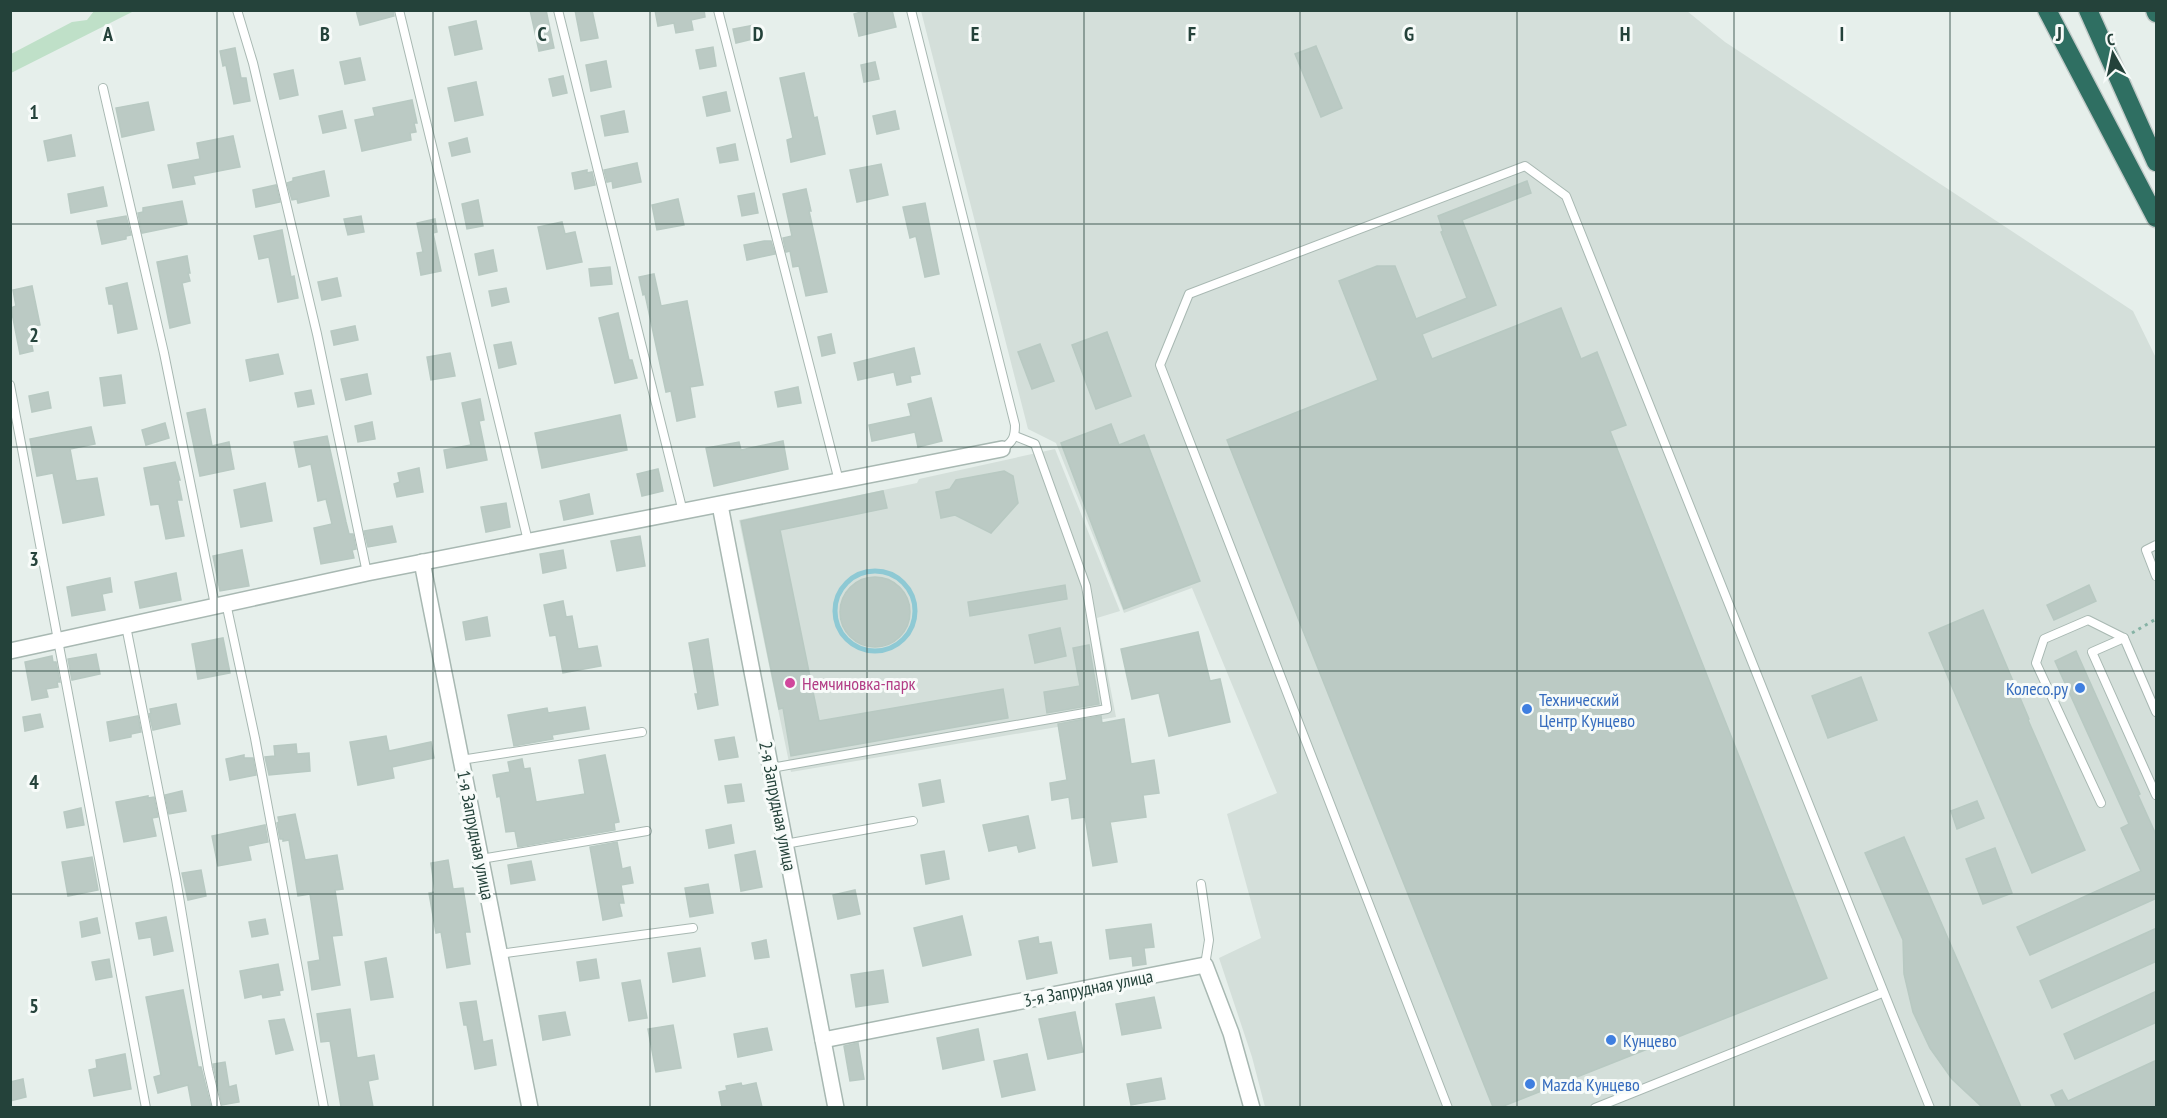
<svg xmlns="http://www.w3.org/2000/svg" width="2167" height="1118" font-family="'PT Sans Narrow',sans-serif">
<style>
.built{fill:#d4dfda}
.green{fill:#bfe0c8}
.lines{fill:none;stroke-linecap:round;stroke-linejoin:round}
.stream{stroke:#8ec9d4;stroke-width:5}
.building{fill:#bbcac4;stroke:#b8c9c2;stroke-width:1.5}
.lane-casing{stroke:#a8b8b2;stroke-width:10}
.street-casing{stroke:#a8b8b2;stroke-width:18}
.highway-casing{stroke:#c2cac8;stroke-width:21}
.path{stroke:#86b3a5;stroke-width:3;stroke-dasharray:3 4.5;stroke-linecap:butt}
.lane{stroke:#fff;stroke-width:8}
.street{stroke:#fff;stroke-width:15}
.highway{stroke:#2f6f62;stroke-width:18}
.grid{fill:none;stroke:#24423a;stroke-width:1.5;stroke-opacity:0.55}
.hotel-dot{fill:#d1479c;stroke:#f7fbf9;stroke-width:2}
.shop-dot{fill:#3f7fe0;stroke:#f7fbf9;stroke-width:2}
.labels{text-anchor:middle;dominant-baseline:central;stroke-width:6;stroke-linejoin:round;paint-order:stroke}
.hotel-label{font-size:18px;fill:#b23c85;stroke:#f7fbf9;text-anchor:start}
.shop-label{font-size:18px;fill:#366cbe;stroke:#f7fbf9;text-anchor:start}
.street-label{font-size:18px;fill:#24423a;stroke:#f7fbf9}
.grid-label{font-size:20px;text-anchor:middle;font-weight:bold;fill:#24423a;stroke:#f7fbf9;stroke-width:6;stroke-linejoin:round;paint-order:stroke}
</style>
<rect width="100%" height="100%" fill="#e6efeb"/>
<g class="built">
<polygon points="921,11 1687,11 1725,42 2133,311 2156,358 2156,1107 1265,1107 1252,1057 1219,958 1261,938 1227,814 1277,793 1192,588 1124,613 1056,443 1028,429"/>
<polygon points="1055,449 1120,611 1097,618 1116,717 791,772 739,520 917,483 919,479"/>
</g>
<polygon class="green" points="94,11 134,11 11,73 11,54 72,22 87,20"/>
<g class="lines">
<circle class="stream" cx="875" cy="611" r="40"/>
</g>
<g class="building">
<polygon points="356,10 393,10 394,16 360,25"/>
<polygon points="530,10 546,10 554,48 539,51"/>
<polygon points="575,10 592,10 598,38 581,41"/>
<polygon points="655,10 704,10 705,17 691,20 693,30 676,33 674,23 658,26"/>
<polygon points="868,10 892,10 896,27 859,36 854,14"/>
<polygon points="476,21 482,49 455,55 449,27"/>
<polygon points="754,25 757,38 736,43 733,29"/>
<polygon points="1316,46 1342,108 1321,117 1295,54"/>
<polygon points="713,47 716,66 700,69 696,50"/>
<polygon points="235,48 241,78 246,78 250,101 234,104 226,65 223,66 220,51"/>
<polygon points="360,58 365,80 345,84 340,62"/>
<polygon points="606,61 611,87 591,91 586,65"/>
<polygon points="875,62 879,79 864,82 861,65"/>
<polygon points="293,70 298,95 280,99 274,74"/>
<polygon points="804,73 814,118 817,117 825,154 791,162 787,140 793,138 780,78"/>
<polygon points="563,76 567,93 553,96 549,79"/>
<polygon points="476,82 483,115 455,121 448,88"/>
<polygon points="726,92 730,111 707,116 703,97"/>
<polygon points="412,100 417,123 414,123 416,132 410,133 411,140 362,151 355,120 375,116 373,108"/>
<polygon points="148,102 154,130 122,137 116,108"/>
<polygon points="342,111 346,128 323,133 319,116"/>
<polygon points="624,111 628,132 605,136 601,116"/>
<polygon points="895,111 899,129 877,134 873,116"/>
<polygon points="71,135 75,156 48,161 44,141"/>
<polygon points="233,136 240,167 193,176 195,184 173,188 168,165 200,159 197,143"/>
<polygon points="467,138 470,152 452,156 449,143"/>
<polygon points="735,144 738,160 720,163 717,148"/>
<polygon points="637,163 641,182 613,188 612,181 607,182 604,170"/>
<polygon points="881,164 888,195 857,202 850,170"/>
<polygon points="587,170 587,173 592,172 595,185 575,189 572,173"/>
<polygon points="324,171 329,196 298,203 297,199 292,200 287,183 293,181 293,178"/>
<polygon points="1527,181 1531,193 1462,220 1496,305 1422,334 1432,359 1561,308 1581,359 1597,352 1626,425 1610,431 1827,978 1501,1107 1493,1107 1227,440 1378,380 1339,281 1377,266 1395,266 1416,319 1467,298 1441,232 1443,231 1438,216"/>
<polygon points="276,185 280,202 256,207 253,190"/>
<polygon points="103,187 107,206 71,213 68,194"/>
<polygon points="806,189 811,211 809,211 827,292 806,296 799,266 793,267 790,251 786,252 783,238 792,236 783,194"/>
<polygon points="754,193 758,213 742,216 738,196"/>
<polygon points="678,199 684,225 657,230 652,205"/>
<polygon points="478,200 483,226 467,229 462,204"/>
<polygon points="182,201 187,224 142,233 138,213 143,212 143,208"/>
<polygon points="925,203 939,274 925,277 916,236 910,238 903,207"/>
<polygon points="126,216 131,235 126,236 126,239 102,244 97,221"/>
<polygon points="361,216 364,232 348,235 344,219"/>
<polygon points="435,219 437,232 433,233 441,271 421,275 417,253 423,252 417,223"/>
<polygon points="562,222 565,234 575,232 582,262 547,269 538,227"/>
<polygon points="282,230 291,277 294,276 298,298 278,302 269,257 259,259 254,236"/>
<polygon points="764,241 771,241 775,254 747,260 744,245"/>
<polygon points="493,250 497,271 479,275 475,254"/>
<polygon points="187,256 190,273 188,273 190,281 182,283 190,323 170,328 157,262"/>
<polygon points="610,267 612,284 591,286 589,269"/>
<polygon points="654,274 661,306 687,301 703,385 690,387 695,417 677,421 671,391 666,392 645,294 643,295 639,277"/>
<polygon points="337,278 341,296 322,300 318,282"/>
<polygon points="127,283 137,329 118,333 113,304 109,304 106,288"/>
<polygon points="32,286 40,325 28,327 33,351 20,354 11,308 16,306 13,290"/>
<polygon points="506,288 509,302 492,306 489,291"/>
<polygon points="618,313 629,360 632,360 637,378 615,383 599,318"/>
<polygon points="355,326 358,340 334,345 331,331"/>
<polygon points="1107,332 1131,396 1096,409 1072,345"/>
<polygon points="831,334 835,353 822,356 818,337"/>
<polygon points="511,342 516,364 499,368 494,345"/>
<polygon points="1040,344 1054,381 1032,389 1018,352"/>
<polygon points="914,348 920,374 910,376 911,382 897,385 894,372 858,380 854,363"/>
<polygon points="450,353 455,376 431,380 427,357"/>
<polygon points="278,354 283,374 250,381 246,360"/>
<polygon points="367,374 371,394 346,400 341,379"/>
<polygon points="121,375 125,403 104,406 100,378"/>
<polygon points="798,387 801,403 778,407 775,392"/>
<polygon points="311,390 314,404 298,407 295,393"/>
<polygon points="48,392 51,408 32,412 29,396"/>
<polygon points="931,398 942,441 918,447 915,432 872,441 869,425 911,416 908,404"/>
<polygon points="480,399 484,420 479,421 487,460 447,468 444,450 471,445 462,403"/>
<polygon points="205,409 212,446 229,442 234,469 200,476 187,413"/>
<polygon points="620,415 627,450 542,468 535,433"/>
<polygon points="372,422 375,439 358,442 355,426"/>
<polygon points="165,423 169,438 146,445 142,430"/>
<polygon points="1111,424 1119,445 1144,435 1200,581 1124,609 1061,443"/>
<polygon points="91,427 95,444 70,449 76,481 97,478 104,515 63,523 53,473 37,476 30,439"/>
<polygon points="327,436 346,522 349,534 353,534 356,549 352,550 354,558 321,564 314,528 332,524 326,499 318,501 311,464 299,467 294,442"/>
<polygon points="783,441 788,469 714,486 706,448 739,442 741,450"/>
<polygon points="175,462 180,480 178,480 182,500 177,500 184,536 166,539 159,504 151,505 144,468"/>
<polygon points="419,468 423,492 397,497 394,484 400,482 398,473"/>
<polygon points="658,469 663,491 642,496 637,474"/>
<polygon points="1004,471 1013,476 1018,503 991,533 955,515 941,518 936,492 950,489 956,480"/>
<polygon points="265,483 272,521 241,527 234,490"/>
<polygon points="883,491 887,508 780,530 819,721 1003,689 1008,718 791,756 783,708 779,709 741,521"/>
<polygon points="589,494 593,514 564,520 560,501"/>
<polygon points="506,503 510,527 486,532 481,507"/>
<polygon points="392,526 396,542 368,547 364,531"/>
<polygon points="640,536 645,566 617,571 611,541"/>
<polygon points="242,550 249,586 220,591 213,556"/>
<polygon points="563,550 566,568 543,573 540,554"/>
<polygon points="176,573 181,600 140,608 135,582"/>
<circle cx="875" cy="612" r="35"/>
<polygon points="110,578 112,592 102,594 105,610 72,616 67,587"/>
<polygon points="1065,585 1067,599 970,616 968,602"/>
<polygon points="2089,585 2096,601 2054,620 2047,605"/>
<polygon points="563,601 566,617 572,616 578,649 597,646 601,666 563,673 556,635 550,636 544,605"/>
<polygon points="1983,610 2029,719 2028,720 2085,850 2032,873 1929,633"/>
<polygon points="487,617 490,636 466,640 463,622"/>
<polygon points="1060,628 1066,656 1035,663 1029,635"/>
<polygon points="1198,632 1210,681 1220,679 1230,722 1169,736 1159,693 1132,699 1121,649"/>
<polygon points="223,638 230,673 198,679 192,644"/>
<polygon points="708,639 718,705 698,709 695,694 698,694 689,643"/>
<polygon points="1089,645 1099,704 1047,713 1044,692 1080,686 1073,648"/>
<polygon points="2076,651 2140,794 2138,795 2157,837 2157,898 2030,955 2017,927 2141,871 2121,828 2129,824 2055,661"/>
<polygon points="96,654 100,674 72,680 68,659"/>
<polygon points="52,656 53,662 56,662 60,682 57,682 58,687 46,689 48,697 32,700 25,662"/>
<polygon points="1861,677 1877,720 1828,738 1812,696"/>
<polygon points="176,704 180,724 153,730 149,714 151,713 150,709"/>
<polygon points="585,707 589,729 552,735 553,739 514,746 508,715 547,708 548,713"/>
<polygon points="40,714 43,727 25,731 23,717"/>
<polygon points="138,716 141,732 131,734 131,737 110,741 107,722"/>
<polygon points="1101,716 1102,723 1124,719 1131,764 1154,760 1159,793 1143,795 1146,817 1110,822 1117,862 1093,866 1085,817 1072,819 1069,797 1052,800 1050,783 1067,780 1058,724"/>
<polygon points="386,736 389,751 431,742 434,758 392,767 394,778 358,785 350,742"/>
<polygon points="734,737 738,757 719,760 715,740"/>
<polygon points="296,744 297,754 309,753 310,771 269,775 265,757 275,756 274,746"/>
<polygon points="244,755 244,758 253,758 256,775 230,780 226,759"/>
<polygon points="605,755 619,822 614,823 615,830 518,847 515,831 506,832 500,796 497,797 493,775 510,772 508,762 522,759 524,769 530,768 536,802 585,794 579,760"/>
<polygon points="940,780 944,802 923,806 919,784"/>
<polygon points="741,784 744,801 728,803 725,786"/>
<polygon points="182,791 186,811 169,814 165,795"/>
<polygon points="148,796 148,798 154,797 158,817 152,818 156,836 124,842 116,802"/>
<polygon points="1977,801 1984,818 1957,829 1951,811"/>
<polygon points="81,808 84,825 67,828 64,812"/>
<polygon points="295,814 305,860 337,855 343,889 335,890 342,935 332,936 340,985 312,990 308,962 320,960 310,894 298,896 289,840 283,841 283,839 280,839 277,823 279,822 278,817"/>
<polygon points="1028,816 1035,848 1019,852 1017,845 989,851 983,825"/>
<polygon points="265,825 268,842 248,846 251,860 218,866 212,836"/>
<polygon points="731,825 734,843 709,848 706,830"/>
<polygon points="1904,837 2021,1107 1984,1107 1981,1106 1952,1079 1930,1048 1913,1012 1904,974 1903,940 1865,853"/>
<polygon points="617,842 622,869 630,867 633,883 621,885 624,903 619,903 622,916 603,920 590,847"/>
<polygon points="1995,848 2012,893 1983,904 1966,859"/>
<polygon points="755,851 762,887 741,891 735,855"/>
<polygon points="944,851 949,879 926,884 921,855"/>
<polygon points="92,857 98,890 68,896 62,862"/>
<polygon points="448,860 453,889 463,888 470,932 465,932 470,964 447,968 441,932 436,933 429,893 435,892 431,863"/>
<polygon points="531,861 535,880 511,884 508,865"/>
<polygon points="201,870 206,896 188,900 182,873"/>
<polygon points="708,884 713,913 690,917 685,888"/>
<polygon points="855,890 860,914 838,919 833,895"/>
<polygon points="962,916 971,955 923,966 914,928"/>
<polygon points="166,917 173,951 154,955 151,937 139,939 136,923"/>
<polygon points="97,918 100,933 82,937 80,922"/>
<polygon points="265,919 268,934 252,937 249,922"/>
<polygon points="1151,924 1154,947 1144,948 1146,964 1133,966 1132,956 1110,959 1106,930"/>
<polygon points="2157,928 2157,961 2052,1008 2040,981"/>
<polygon points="1038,937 1039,944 1051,942 1057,973 1027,979 1019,941"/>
<polygon points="766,940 769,957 755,959 752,943"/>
<polygon points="700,948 705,976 673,982 668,953"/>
<polygon points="386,958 393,997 371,1000 365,962"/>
<polygon points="109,959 112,977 96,980 92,962"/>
<polygon points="596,959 599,978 580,981 577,962"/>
<polygon points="278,964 283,990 279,991 280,995 263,998 262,994 245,998 240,971"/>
<polygon points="883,970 888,1002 856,1007 851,975"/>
<polygon points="640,980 647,1018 629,1021 622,983"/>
<polygon points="183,990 198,1067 201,1067 211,1107 192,1107 188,1085 158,1093 154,1077 161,1075 146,997"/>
<polygon points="2157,991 2157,1022 2075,1059 2064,1034"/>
<polygon points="1154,997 1161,1028 1122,1035 1116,1004"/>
<polygon points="476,1001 483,1042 492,1040 496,1065 475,1069 467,1025 464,1025 460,1003"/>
<polygon points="350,1009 357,1058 374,1055 378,1079 368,1081 373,1107 341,1107 330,1041 321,1042 317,1014"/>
<polygon points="565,1012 570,1035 543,1040 539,1016"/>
<polygon points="1075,1012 1083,1052 1048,1059 1039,1019"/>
<polygon points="284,1019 293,1050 276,1054 269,1021"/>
<polygon points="673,1025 681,1068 656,1072 648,1029"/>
<polygon points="767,1028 772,1050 738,1057 734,1034"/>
<polygon points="978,1029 984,1060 943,1069 937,1038"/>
<polygon points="858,1043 864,1079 850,1081 844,1046"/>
<polygon points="125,1054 131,1089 94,1096 89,1070 97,1068 96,1060"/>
<polygon points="1027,1054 1035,1090 1002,1097 994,1061"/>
<polygon points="2157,1060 2157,1107 2053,1107 2056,1106 2051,1095 2062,1090 2068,1101"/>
<polygon points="225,1062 229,1087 236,1085 239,1102 222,1105 213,1064"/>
<polygon points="1161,1078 1165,1099 1131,1105 1127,1084"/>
<polygon points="23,1079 26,1097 10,1101 10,1082"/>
<polygon points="741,1083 742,1086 756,1083 762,1107 722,1107 719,1092 727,1090 726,1086"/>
</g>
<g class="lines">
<g class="lane-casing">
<g id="lane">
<polyline points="237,10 253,63 317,334 367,573"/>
<polyline points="399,10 528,541"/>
<polyline points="558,10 683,512"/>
<polyline points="718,10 839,481"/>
<path d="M911,10L1015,425C1015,437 1013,442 1002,449"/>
<polyline points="103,88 164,353 215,605"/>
<polyline points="10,385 146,1108"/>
<polyline points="2156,545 2146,550 2156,576"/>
<polyline points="226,603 255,738 324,1108"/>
<polyline points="126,626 176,879 208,1069 217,1108"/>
<polyline points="2124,638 2092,652 2156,795"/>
<polyline points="461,760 642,732"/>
<polyline points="771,768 1107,709 1086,586 1035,444 1015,436"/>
<polyline points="2101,803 2036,663 2044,639 2088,620 2124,638 2156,712"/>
<polyline points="785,844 913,821"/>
<polyline points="481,859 647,831"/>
<polyline points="1201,884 1209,940 1205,965"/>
<polyline points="499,954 693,928"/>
<polyline points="1448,1108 1160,365 1189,294 1525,166 1566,196 1930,1108"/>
<polyline points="1595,1108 1882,993"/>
</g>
</g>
<g class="street-casing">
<g id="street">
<polyline points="720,505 836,1108"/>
<polyline points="422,562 530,1108"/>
<polyline points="10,651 367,573 1002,449"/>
<polyline points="823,1040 1205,965 1231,1033 1252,1108"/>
</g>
</g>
<g class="highway-casing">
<g id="highway">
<polyline points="2047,10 2156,218"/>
<polyline points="2088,10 2156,162"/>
<polyline points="2155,10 2156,13"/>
</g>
</g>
<polyline class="path" points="2132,633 2156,619"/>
<use href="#lane" class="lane"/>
<use href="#street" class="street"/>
<use href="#highway" class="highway"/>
</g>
<path class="grid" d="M217,10V1108M433,10V1108M650,10V1108M867,10V1108M1084,10V1108M1300,10V1108M1517,10V1108M1734,10V1108M1950,10V1108M10,224H2156M10,447H2156M10,671H2156M10,894H2156"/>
<circle class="hotel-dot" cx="790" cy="683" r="6"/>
<g class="shop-dot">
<circle cx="2080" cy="688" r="6"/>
<circle cx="1527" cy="709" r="6"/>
<circle cx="1611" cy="1040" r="6"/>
<circle cx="1530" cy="1084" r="6"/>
</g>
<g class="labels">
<g class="hotel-label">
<text x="802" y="683">Немчиновка-парк</text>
</g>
<g class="shop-label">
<text x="2068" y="688" text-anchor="end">Колесо.ру</text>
<text x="1539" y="699">Технический<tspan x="1539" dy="21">Центр Кунцево</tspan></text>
<text x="1623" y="1040">Кунцево</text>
<text x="1542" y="1084">Mazda Кунцево</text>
</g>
<g class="street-label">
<text transform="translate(778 806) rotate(79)">2-я Запрудная улица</text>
<text transform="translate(476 835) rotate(79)">1-я Запрудная улица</text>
<text transform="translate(1088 988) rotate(-11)">3-я Запрудная улица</text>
</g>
</g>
<g class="grid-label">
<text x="108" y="41">A</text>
<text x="325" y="41">B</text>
<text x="542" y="41">C</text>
<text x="758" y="41">D</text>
<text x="975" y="41">E</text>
<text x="1192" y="41">F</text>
<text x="1409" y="41">G</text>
<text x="1625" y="41">H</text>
<text x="1842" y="41">I</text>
<text x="2059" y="41">J</text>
<text x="34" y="119">1</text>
<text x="34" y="342">2</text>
<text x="34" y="566">3</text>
<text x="34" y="789">4</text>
<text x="34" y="1013">5</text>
</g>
<rect width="2167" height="1118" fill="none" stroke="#24423a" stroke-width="24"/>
<g transform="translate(2113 54) rotate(351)" stroke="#f7fbf9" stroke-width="4.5" paint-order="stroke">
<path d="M0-4.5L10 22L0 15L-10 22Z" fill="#24423a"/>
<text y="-9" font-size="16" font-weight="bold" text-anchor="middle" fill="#24423a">С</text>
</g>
</svg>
